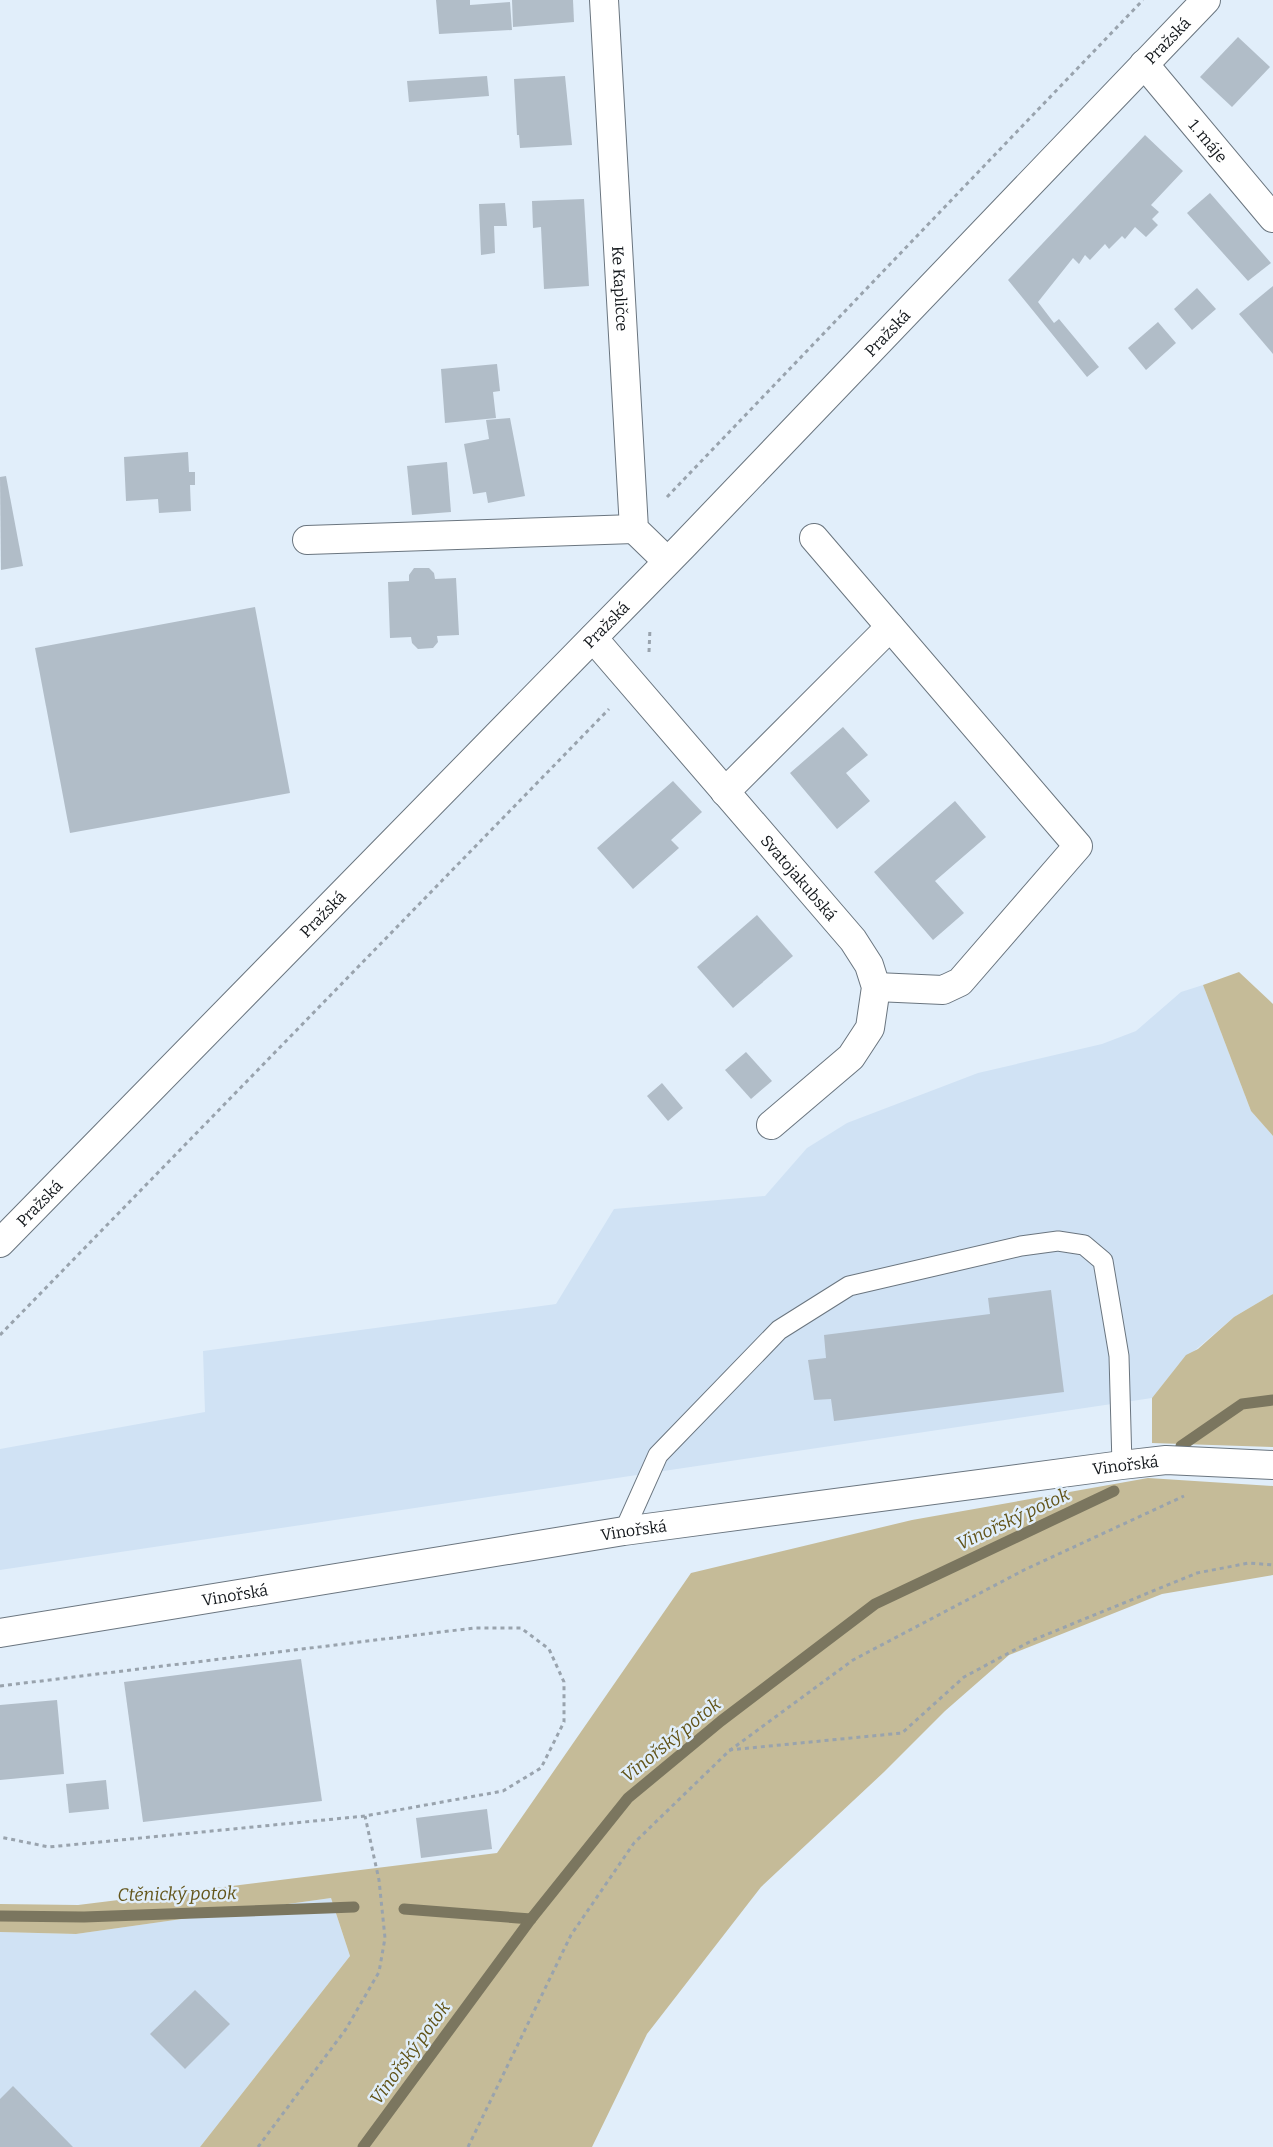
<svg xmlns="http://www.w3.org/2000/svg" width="1273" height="2147" font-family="Bitter,serif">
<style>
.built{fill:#d0e2f4}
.forest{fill:#c5bb98}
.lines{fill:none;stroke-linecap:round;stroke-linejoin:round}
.stream{stroke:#7b765f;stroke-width:11}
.building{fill:#b1bdc8}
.service-casing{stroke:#6a757f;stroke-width:21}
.minor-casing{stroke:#6a757f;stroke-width:30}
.tertiary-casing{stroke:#6a757f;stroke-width:30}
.secondary-casing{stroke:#6a757f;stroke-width:30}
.path{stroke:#99a3ad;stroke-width:3;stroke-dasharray:4 4;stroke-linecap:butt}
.service{stroke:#fff;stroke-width:19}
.minor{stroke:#fff;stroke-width:28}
.tertiary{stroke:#fff;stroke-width:28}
.secondary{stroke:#fff;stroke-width:28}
.labels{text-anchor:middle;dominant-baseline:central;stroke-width:5;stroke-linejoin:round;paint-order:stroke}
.street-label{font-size:16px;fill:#14181c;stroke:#e1eefa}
.water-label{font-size:18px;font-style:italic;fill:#625419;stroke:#e1eefa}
</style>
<rect width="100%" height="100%" fill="#e1eefa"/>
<g class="built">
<polygon points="1203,985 1251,1111 1273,1136 1273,1294 1234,1317 1179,1364 1152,1398 0,1570 0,1449 205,1412 203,1351 556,1304 614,1209 765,1196 807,1148 847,1123 978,1073 1102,1044 1136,1031 1181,992"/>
<polygon points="331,1898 350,1956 200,2147 0,2147 0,1932 76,1934"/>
</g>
<g class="forest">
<polygon points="1239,972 1273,1004 1273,1136 1251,1111 1203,985"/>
<polygon points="1273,1294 1273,1447 1152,1443 1152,1398 1186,1355 1198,1349 1234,1317"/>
<polygon points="1148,1478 1273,1486 1273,1575 1162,1594 1009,1655 945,1711 884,1772 761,1887 647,2034 592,2147 200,2147 350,1956 331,1898 76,1934 0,1932 0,1904 78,1905 497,1853 691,1573 912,1520"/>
</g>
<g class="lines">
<g class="stream">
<polyline points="1181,1446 1242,1404 1273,1400"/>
<polyline points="404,1909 531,1919"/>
<polyline points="0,1916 84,1917 354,1907"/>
<polyline points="363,2147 531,1919 628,1798 721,1721 875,1604 1114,1491"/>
</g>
</g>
<g class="building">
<polygon points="436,0 470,0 470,5 510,2 512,30 439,34"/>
<polygon points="512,0 573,0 574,22 513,27"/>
<polygon points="1238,37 1270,67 1232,107 1200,77"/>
<polygon points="487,76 489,96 409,102 407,81"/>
<polygon points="565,76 572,145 520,148 519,135 517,135 514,79"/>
<polygon points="1145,135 1183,171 1151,205 1159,212 1152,219 1158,225 1146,237 1135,227 1125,239 1122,236 1109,249 1105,244 1090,260 1085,255 1079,264 1073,258 1038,302 1054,323 1059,319 1099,367 1087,377 1008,280"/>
<polygon points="1210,193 1271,263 1248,281 1187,213"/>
<polygon points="584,199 589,286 544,289 541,227 533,228 532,201"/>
<polygon points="505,203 507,226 494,226 495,253 481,255 479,204"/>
<polygon points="1273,286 1273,354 1239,314"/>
<polygon points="1197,288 1216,309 1192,330 1174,309"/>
<polygon points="1158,322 1176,343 1146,370 1128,348"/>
<polygon points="497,364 500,391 493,392 496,418 445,423 441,369"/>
<polygon points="510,418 525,496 488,503 486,492 473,494 464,444 489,439 486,420"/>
<polygon points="188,452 189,472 195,472 195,485 190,485 191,511 159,513 158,499 126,501 124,457"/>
<polygon points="447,462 451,512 412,515 407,466"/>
<polygon points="6,476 23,566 1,570 0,477"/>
<polygon points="414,568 429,568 434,573 435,579 456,578 459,635 437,636 438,642 433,648 418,649 412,643 411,637 390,638 388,582 409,581 409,575"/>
<polygon points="255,607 290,793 70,833 35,648"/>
<polygon points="843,727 868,755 846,773 870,801 837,829 790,773"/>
<polygon points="673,781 702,812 671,840 679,848 633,889 597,848"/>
<polygon points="955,801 986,837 935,881 964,913 933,940 874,872"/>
<polygon points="757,915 793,956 733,1008 697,967"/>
<polygon points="746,1052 772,1081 751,1099 725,1070"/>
<polygon points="662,1083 683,1108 668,1121 647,1096"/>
<polygon points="1051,1290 1064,1392 834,1421 831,1399 814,1400 808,1360 826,1358 824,1335 990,1314 988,1298"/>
<polygon points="301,1659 322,1801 143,1822 124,1682"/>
<polygon points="57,1700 64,1774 0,1780 0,1705"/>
<polygon points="106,1780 109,1809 69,1813 66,1784"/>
<polygon points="487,1809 492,1849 421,1858 416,1818"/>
<polygon points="195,1990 230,2024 185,2069 150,2034"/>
<polygon points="13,2086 73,2147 0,2147 0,2099"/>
</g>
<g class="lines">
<g class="service-casing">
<polyline id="service" points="624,1531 658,1455 779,1330 849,1286 1021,1246 1058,1241 1084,1245 1103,1261 1119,1356 1122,1465"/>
</g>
<g class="minor-casing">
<g id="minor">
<path id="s1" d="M604,0L634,529L667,561"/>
<path id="s2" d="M1144,64L1273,218"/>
<polyline points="814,538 1078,846 960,982 943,990 876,987"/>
<polyline points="307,540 634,529"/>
<path id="s3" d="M593,638L853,940L869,965L876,987L870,1028L851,1057L771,1125"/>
<polyline points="725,792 890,627"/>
</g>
</g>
<g class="tertiary-casing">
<g id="tertiary">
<path id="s4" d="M0,1633L624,1531L1122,1465L1166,1460L1273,1465"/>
</g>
</g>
<g class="secondary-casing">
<g id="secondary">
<path id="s5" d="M0,1243L683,546L1206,0"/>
</g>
</g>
<g class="path">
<polyline points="667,497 1143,0"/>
<polyline points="649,652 650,628"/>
<polyline points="0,1335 609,709"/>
<polyline points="0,1686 474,1628 521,1628 549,1649 564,1682 564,1722 541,1768 503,1791 365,1816 49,1847 0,1837"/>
<polyline points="729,1750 902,1733 964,1677 1033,1640 1197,1573 1249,1563 1273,1565"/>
<polyline points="258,2147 346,2029 379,1972 385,1938 379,1880 365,1816"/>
<polyline points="468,2147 571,1935 634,1843 729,1751 853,1660 1024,1570 1184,1496"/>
</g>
<use href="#service" class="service"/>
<use href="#minor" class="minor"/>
<use href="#tertiary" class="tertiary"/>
<use href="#secondary" class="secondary"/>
</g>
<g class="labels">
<g class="street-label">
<text stroke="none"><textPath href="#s5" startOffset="1676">Pražská</textPath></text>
<text stroke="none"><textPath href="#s2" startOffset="100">1. máje</textPath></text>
<text stroke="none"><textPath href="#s1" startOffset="289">Ke Kapličce</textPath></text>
<text stroke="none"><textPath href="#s5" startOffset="1271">Pražská</textPath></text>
<text stroke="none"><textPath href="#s5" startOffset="866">Pražská</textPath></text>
<text stroke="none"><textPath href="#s3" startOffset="316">Svatojakubská</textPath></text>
<text stroke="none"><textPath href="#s5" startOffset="461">Pražská</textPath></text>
<text stroke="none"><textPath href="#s5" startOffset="56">Pražská</textPath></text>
<text stroke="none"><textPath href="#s4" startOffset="1138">Vinořská</textPath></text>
<text stroke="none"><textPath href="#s4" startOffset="642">Vinořská</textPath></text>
<text stroke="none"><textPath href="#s4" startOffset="238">Vinořská</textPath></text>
</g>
<g class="water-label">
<text transform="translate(1013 1519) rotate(-25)">Vinořský potok</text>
<text transform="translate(671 1740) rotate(-39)">Vinořský potok</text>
<text transform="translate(177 1894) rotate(-1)">Ctěnický potok</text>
<text transform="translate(410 2053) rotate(-54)">Vinořský potok</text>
</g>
</g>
</svg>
